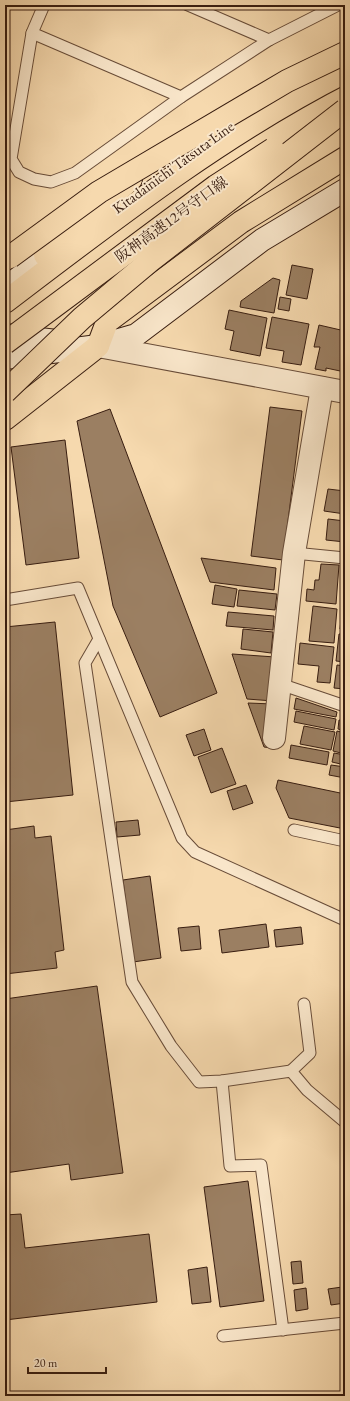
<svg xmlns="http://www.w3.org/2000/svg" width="350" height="1401" font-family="'EB Garamond','Noto Serif JP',serif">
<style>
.building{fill:#9b7f62;stroke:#381d10}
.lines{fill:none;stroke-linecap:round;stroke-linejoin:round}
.service-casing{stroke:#684c38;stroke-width:13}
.minor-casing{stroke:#684c38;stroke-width:24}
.tertiary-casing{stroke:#684c38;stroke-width:24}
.secondary-casing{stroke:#381d10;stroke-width:24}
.trunk-casing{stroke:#381d10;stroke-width:24}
.motorway-casing{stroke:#381d10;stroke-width:24}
.service{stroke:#f9e6ca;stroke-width:11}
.minor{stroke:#f9e6ca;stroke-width:22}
.tertiary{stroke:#f9e6ca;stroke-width:22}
.secondary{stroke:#f9e6ca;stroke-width:22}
.trunk{stroke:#f6d9ae;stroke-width:22}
.motorway{stroke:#f6d9ae;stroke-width:22}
.motorway-bridge-casing{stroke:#381d10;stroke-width:24;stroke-linecap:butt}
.motorway-bridge{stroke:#f6d9ae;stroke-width:22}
.labels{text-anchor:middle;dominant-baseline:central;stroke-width:4;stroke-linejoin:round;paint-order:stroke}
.street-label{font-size:15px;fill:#381d10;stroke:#f9e6ca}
</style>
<rect width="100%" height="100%" fill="#f6d9ae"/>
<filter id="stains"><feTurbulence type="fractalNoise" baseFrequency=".005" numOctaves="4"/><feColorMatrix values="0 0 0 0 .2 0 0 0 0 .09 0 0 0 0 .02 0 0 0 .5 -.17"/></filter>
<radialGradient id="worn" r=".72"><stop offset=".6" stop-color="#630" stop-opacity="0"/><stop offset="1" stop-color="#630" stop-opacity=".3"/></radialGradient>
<g class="building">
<polygon points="292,265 313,269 307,299 286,295"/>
<polygon points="273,278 280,280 274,313 240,307 241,301"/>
<polygon points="280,297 291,299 289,311 278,309"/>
<polygon points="229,310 267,318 260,356 230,350 234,331 225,329"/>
<polygon points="272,317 309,324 301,365 282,362 284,351 266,348"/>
<polygon points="319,325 345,331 345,372 326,368 326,371 315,369 320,347 314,347"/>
<polygon points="270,407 302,411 283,560 251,556"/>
<polygon points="110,409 217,693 160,717 113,606 77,421"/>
<polygon points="65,440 79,558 26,565 11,447"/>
<polygon points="328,489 345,491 345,514 324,511"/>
<polygon points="328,519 345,521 345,542 326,540"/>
<polygon points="201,558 276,568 274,590 210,582"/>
<polygon points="321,564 339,565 336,604 306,601 307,589 314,590 315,580 319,580"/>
<polygon points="344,569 345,569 345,597 341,597"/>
<polygon points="215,585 237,589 234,607 212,604"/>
<polygon points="239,590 277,594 275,610 237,606"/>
<polygon points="343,601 345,601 345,630 340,629"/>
<polygon points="313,606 337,609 334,643 309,641"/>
<polygon points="228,612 274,616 273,630 226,626"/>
<polygon points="55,622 73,795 5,802 5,627"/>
<polygon points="243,629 273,632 271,653 241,649"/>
<polygon points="339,634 345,634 345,662 336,661"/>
<polygon points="300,643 334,647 330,683 317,682 319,666 298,664"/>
<polygon points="232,654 275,657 273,701 247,699"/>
<polygon points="337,665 345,666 345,689 334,688"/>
<polygon points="296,698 337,712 336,717 294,709"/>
<polygon points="248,703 273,704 271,748 264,747"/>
<polygon points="296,711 336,719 334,730 294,722"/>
<polygon points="339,720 345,721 345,731 338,729"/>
<polygon points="304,726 335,732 331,750 300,744"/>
<polygon points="204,729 211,750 194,756 186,735"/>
<polygon points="337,731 345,733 345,754 333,751"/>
<polygon points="291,745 329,752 327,765 289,758"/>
<polygon points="222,748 236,784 211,793 198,757"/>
<polygon points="334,753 345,755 345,765 332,762"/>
<polygon points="331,765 345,767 345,778 329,775"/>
<polygon points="278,780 345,794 345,829 289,818 276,788"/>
<polygon points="246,785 253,803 233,810 227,791"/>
<polygon points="138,820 140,835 117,837 116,822"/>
<polygon points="34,826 35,838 51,836 64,950 55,952 57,968 5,974 5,830"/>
<polygon points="150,876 161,958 133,962 123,880"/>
<polygon points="266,924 269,947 222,953 219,930"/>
<polygon points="199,926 201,949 181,951 178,928"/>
<polygon points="301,927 303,944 276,947 274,930"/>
<polygon points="97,986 123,1173 71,1180 69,1164 5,1173 5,999"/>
<polygon points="248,1181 264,1301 220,1307 204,1187"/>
<polygon points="21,1214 25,1248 149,1234 157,1302 5,1320 5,1215"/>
<polygon points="301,1261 303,1283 293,1284 291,1262"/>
<polygon points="207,1267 211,1302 192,1304 188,1270"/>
<polygon points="342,1287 345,1303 331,1305 328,1289"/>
<polygon points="306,1288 308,1309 296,1311 294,1290"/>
</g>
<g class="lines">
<g class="service-casing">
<g id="service">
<polyline points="44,5 32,33 11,159 19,172 34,179 51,182 75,173 181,97 269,40 338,5"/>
<polyline points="188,5 269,40"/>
<polyline points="32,33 181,97"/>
<polyline points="294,553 345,558"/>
<polyline points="5,600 78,588 182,838 195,852 345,920"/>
<polyline points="99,639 85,663 132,982 171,1046 199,1082 222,1081 291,1071 307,1090 345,1122"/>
<polyline points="280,684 345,706"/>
<polyline points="294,830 345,841"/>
<polyline points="291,1071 310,1053 304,1004"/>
<polyline points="222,1081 230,1166 261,1165 283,1330"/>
<polyline points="223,1336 345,1323"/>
</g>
</g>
<g class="minor-casing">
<polyline id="minor" points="274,738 294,553 322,388"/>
</g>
<g class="tertiary-casing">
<polyline id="tertiary" points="98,346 345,392"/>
</g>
<g class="secondary-casing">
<g id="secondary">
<polyline points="5,288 52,253"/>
<polyline points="5,335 65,342"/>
<polyline points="5,358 98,346 136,335 262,240 345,190"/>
</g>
</g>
<g class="trunk-casing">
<polyline id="trunk" points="5,419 98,346"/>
</g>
<g class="motorway-casing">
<g id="motorway">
<polyline points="45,255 131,179"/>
<path d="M5,302C114,219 223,134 345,72"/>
<polyline points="98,346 107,322 241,222 345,158"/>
</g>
</g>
<use href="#service" class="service"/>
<use href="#minor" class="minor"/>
<use href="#tertiary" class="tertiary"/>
<use href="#secondary" class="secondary"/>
<use href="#trunk" class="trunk"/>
<use href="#motorway" class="motorway"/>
<g class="motorway-bridge-casing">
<g id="motorway-bridge">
<polyline points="10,257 99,192 287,81 345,53"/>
<polyline points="5,343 216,186 273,149"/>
<polyline points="5,392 82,318 150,261 345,110"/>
</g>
</g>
<use href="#motorway-bridge" class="motorway-bridge"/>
</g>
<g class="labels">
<g class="street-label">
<text transform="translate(173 167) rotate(-36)">Kitadainichi Tatsuta Line</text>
<text transform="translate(171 219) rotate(-36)">阪神高速12号守口線</text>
</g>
</g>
<rect width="350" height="1401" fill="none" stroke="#f6d9ae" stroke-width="20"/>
<rect x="6" y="6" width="338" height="1389" fill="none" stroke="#381d10" stroke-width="2"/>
<rect x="10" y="10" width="330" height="1381" fill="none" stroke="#381d10"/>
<path d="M28 1367v6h78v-6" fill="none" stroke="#381d10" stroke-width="2"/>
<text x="34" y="1367" font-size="12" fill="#381d10" stroke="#f9e6ca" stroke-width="3" paint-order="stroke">20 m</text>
<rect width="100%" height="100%" filter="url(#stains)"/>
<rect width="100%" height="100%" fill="url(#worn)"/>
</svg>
